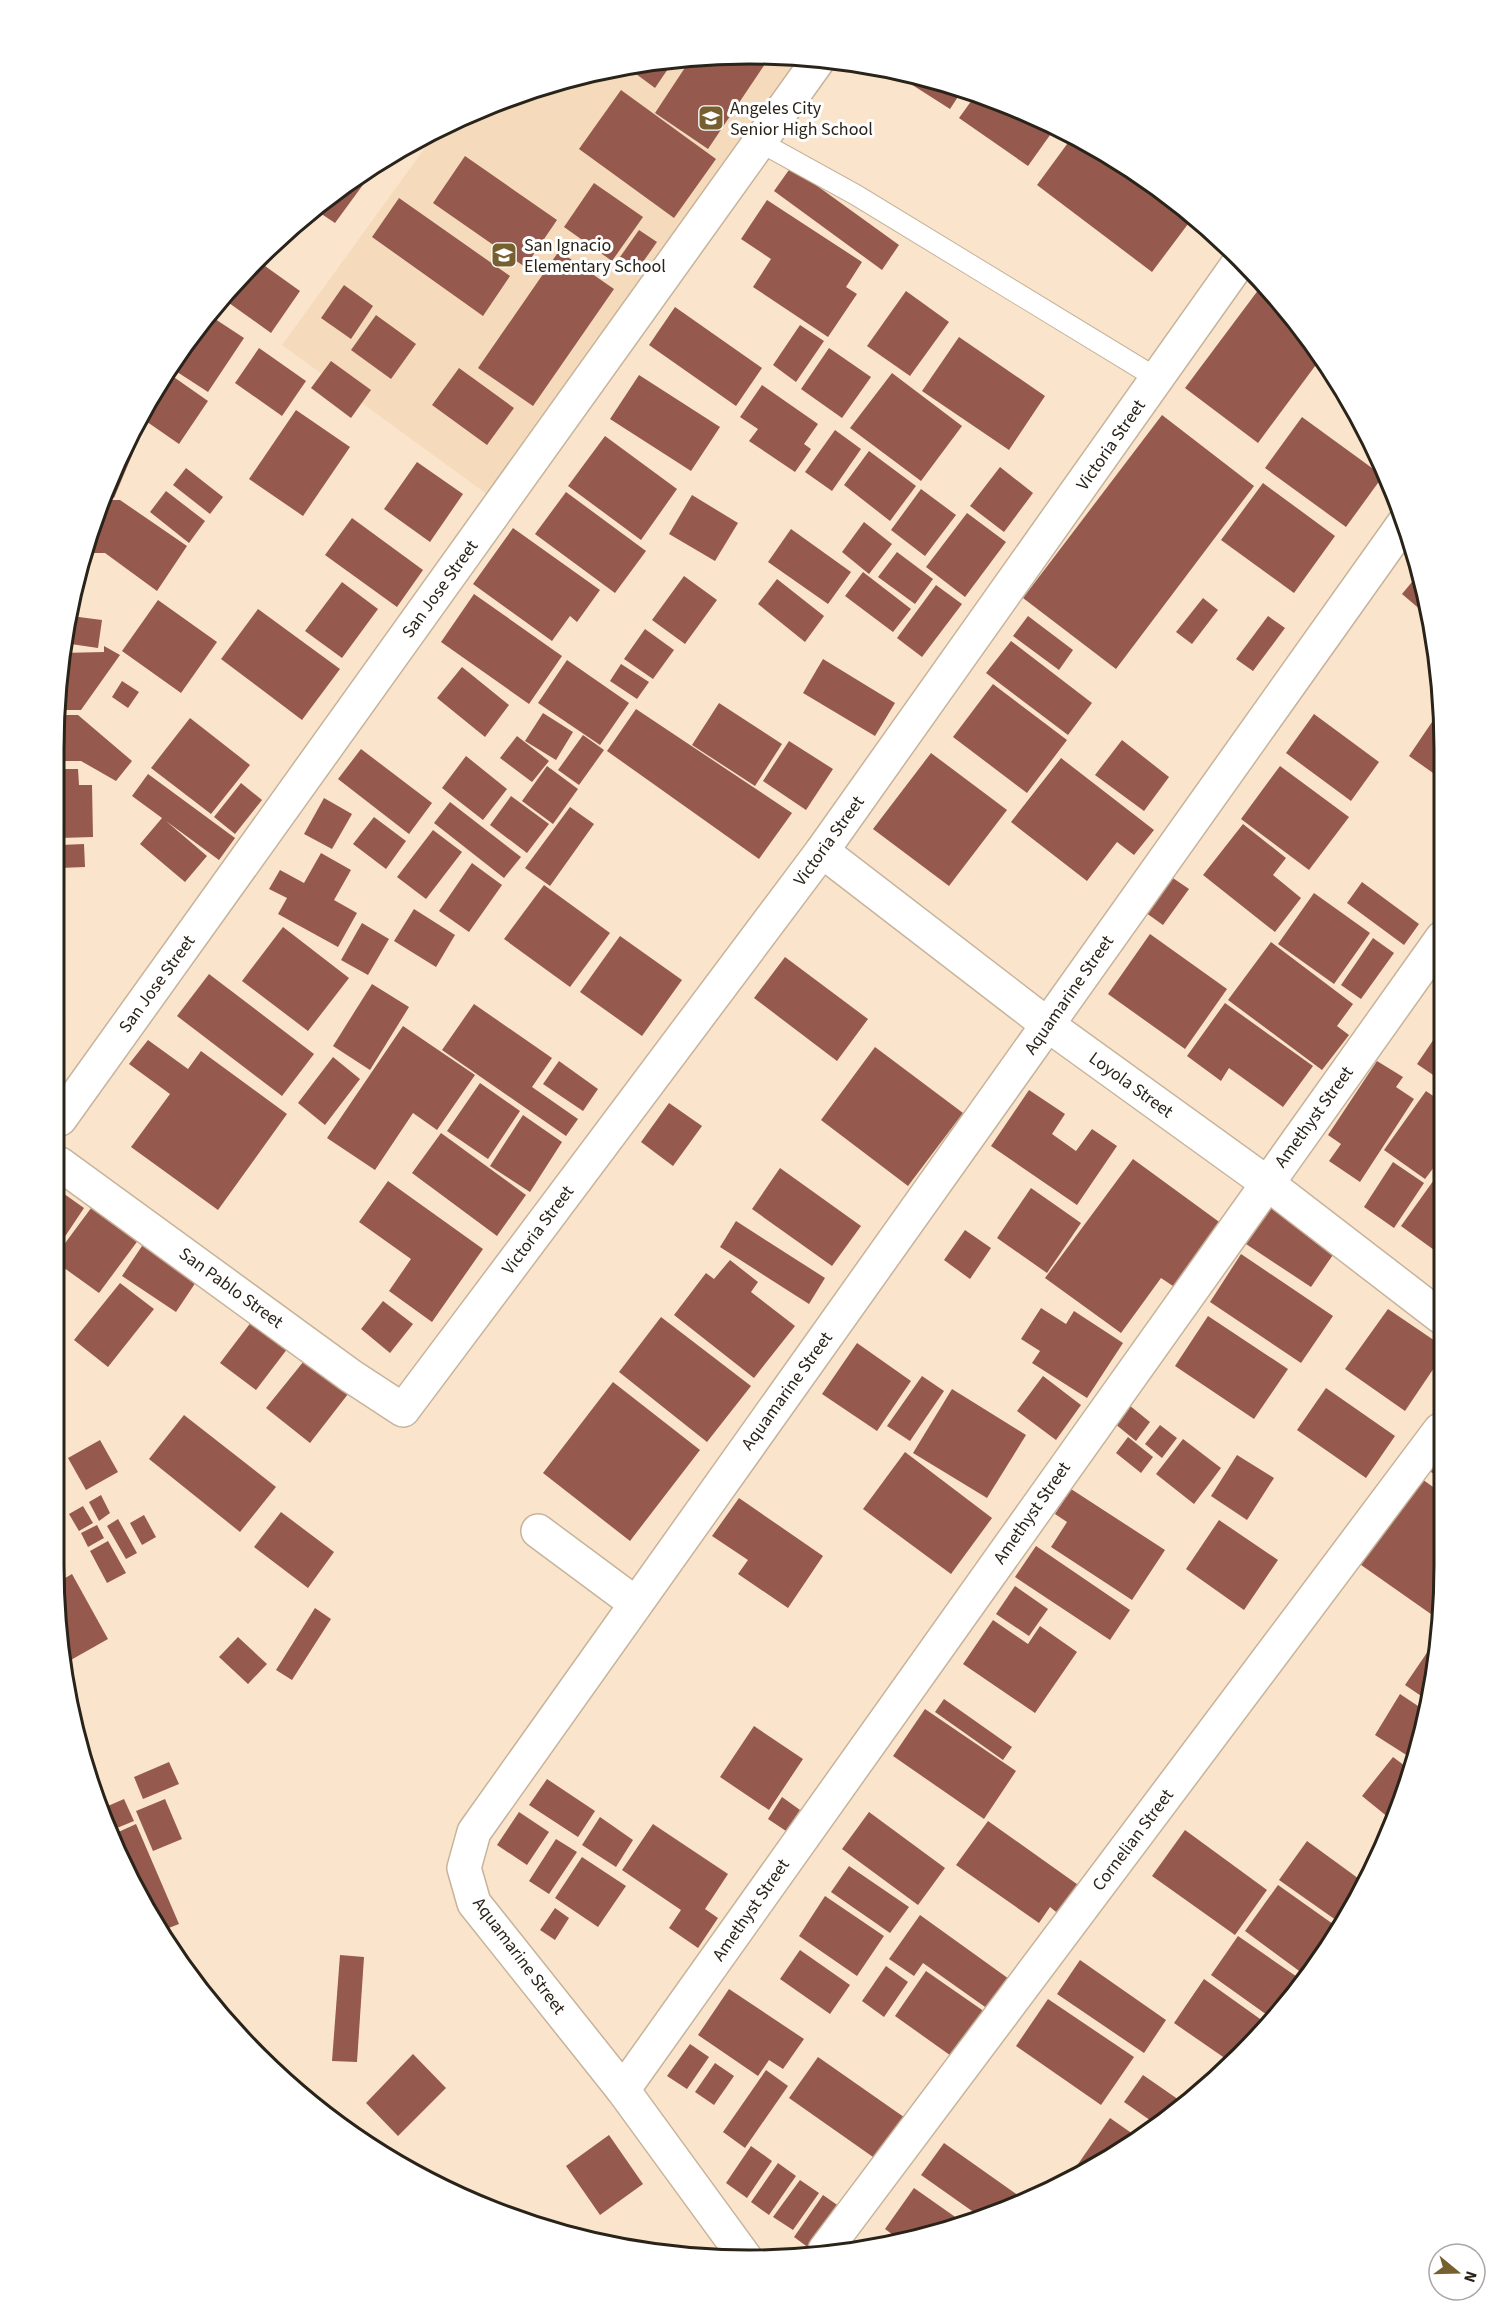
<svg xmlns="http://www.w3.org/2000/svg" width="1499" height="2314" font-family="'Source Sans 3',sans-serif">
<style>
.built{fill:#f5dbbc}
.building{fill:#96594e}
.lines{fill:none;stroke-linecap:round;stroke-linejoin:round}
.lane-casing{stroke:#c7b39b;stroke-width:22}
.street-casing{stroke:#c7b39b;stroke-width:36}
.lane{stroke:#fff;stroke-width:20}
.street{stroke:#fff;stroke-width:33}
.labels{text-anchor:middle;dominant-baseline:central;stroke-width:6;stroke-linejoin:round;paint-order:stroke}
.poi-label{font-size:18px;fill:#2a2319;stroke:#fff;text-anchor:start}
.street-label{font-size:18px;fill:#2a2319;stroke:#fff}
.rim{fill:none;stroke:#2a2319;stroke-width:3}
</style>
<rect width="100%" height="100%" fill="#fae5cc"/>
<polygon class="built" points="704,56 799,59 726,164 488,495 282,345 440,127 569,78"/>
<g class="building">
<polygon points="704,56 769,58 708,149 655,113 692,57"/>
<polygon points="674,60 655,88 628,68"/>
<polygon points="892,72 925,80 963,89 950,109"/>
<polygon points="621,90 716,159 674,218 579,149"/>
<polygon points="977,93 1055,128 1028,166 959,118"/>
<polygon points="1073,136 1097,147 1194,216 1152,272 1037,185"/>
<polygon points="465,156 557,220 525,267 433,203"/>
<polygon points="376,167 335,223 314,209 326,198"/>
<polygon points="791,167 899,245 882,270 774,191"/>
<polygon points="594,183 643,217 612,261 564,227"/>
<polygon points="399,198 510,276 483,316 372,237"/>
<polygon points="767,200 862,262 846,287 857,294 828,337 753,287 771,259 741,239"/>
<polygon points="639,230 657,242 638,269 620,257"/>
<polygon points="559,251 614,289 533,406 478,368"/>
<polygon points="258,261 300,291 271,333 222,298 228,290"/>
<polygon points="344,285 373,306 351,339 321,318"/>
<polygon points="1262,285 1301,326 1321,358 1258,443 1185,388"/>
<polygon points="906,291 949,322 910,376 867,346"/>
<polygon points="675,307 762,368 736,406 649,345"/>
<polygon points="209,315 244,338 208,392 171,368"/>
<polygon points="376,315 416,344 391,379 351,350"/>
<polygon points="800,325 824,341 796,382 773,365"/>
<polygon points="959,337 1045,396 1009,450 922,391"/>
<polygon points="259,348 306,381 282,416 235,383"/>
<polygon points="829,348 871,377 842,418 801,389"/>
<polygon points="331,361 371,390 351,418 311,388"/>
<polygon points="459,368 514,408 487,445 432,405"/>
<polygon points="168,373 208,401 179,444 140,417 147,401"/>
<polygon points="892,373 962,426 921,481 850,428"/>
<polygon points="639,375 720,427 691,471 610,419"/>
<polygon points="762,385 818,424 804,444 811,449 795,472 749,441 758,429 740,417"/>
<polygon points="296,410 350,447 303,516 249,479"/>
<polygon points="1162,415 1254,486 1116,669 1023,598"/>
<polygon points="1302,417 1383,476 1346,527 1265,468"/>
<polygon points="835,430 861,449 832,491 805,472"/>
<polygon points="605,436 677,489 641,540 568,486"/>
<polygon points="130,437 138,441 114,498 104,494 107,483"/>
<polygon points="869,451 916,486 890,521 844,485"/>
<polygon points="417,462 463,494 430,542 384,509"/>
<polygon points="1000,467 1033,493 1004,532 970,506"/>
<polygon points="186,468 223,497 210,514 173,485"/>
<polygon points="1263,483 1335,536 1294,593 1221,540"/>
<polygon points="921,489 956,515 925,556 891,530"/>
<polygon points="166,491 205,521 189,543 150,512"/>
<polygon points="566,492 646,551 615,593 535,534"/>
<polygon points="692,495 738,523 715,561 669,534"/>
<polygon points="103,500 120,500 187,546 157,591 105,553 88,553"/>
<polygon points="967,513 1006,542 965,597 926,567"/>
<polygon points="352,518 423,570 397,607 325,555"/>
<polygon points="864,522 892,544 869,574 842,552"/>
<polygon points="513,528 600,590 577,622 570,616 552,641 473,584"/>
<polygon points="791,529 851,572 828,604 768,562"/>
<polygon points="897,552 933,579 915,604 878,577"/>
<polygon points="1421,571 1429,617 1402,594"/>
<polygon points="863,572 911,609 893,632 845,596"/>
<polygon points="684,576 717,600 685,644 652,620"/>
<polygon points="777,579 824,616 805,642 758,604"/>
<polygon points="342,582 378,609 342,658 305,631"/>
<polygon points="936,585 962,604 922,657 897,638"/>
<polygon points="474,594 562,656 529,704 441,642"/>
<polygon points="1203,598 1218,610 1192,644 1176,632"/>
<polygon points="158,600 217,642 181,693 122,651"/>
<polygon points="258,609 340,669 302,720 221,659"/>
<polygon points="71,616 102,620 98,648 64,643"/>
<polygon points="1028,616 1073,650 1059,670 1013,636"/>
<polygon points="1268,616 1285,628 1253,671 1236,659"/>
<polygon points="645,629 674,650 653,679 624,659"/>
<polygon points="1011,641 1092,703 1068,735 986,673"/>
<polygon points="104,646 120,655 81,710 60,710 61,653 104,652"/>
<polygon points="823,659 895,703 875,736 803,693"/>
<polygon points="567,660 629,703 600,745 538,703"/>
<polygon points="621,664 649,682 637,699 610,681"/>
<polygon points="462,667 509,705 485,737 437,698"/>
<polygon points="122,681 139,692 128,708 112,697"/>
<polygon points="993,684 1067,740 1027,793 953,737"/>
<polygon points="719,703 782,744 755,786 692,745"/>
<polygon points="636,709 792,813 759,859 607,751"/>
<polygon points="543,713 573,732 556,760 525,741"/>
<polygon points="1314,714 1379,762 1351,801 1286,753"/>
<polygon points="60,715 78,715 132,761 116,781 81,761 60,761"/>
<polygon points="190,718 250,765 211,814 151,768"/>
<polygon points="1434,719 1443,725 1443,780 1409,756"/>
<polygon points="583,735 604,750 579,785 558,770"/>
<polygon points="517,736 549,761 532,782 500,758"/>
<polygon points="1122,740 1169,777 1144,811 1095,775"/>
<polygon points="789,741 833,769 806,810 763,781"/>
<polygon points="361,749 432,803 409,834 338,779"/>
<polygon points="931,753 1007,810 949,886 873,829"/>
<polygon points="466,756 507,789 483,820 442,788"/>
<polygon points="1061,758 1154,830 1134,855 1117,842 1087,881 1011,822"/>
<polygon points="547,766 578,789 553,824 522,801"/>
<polygon points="1280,766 1349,817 1309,870 1241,819"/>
<polygon points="60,769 78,769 79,785 92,785 93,837 60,838"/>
<polygon points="148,774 235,838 219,860 166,821 207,856 185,882 140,844 162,818 132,796"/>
<polygon points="241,783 262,800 235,834 214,817"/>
<polygon points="511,796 549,824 527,853 490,825"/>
<polygon points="324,798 352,814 332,849 304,834"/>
<polygon points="450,802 521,857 504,878 434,823"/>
<polygon points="570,807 594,824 550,886 525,868"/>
<polygon points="374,817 406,841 386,869 353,844"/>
<polygon points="1243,824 1286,858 1273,875 1301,898 1275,932 1203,875"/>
<polygon points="433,830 462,852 426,899 397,877"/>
<polygon points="84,844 85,867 60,868 60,845"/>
<polygon points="321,853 351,870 334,900 357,913 338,947 278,914 287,898 269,889 280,870 304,883"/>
<polygon points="472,863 502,885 469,932 439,911"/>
<polygon points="1167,874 1189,889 1163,925 1142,910"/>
<polygon points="1362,882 1419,924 1404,945 1347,903"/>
<polygon points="544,885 610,933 570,987 504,939"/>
<polygon points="1314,893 1370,933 1334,984 1278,944"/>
<polygon points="414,909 455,935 436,967 394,941"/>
<polygon points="362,923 389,939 368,975 341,960"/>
<polygon points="283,927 349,978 308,1031 242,981"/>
<polygon points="1150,934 1227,989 1185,1049 1108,994"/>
<polygon points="620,936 682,980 642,1036 580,992"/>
<polygon points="1373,938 1394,953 1361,999 1341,985"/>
<polygon points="1271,942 1353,1004 1337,1026 1349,1035 1322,1070 1228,1000"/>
<polygon points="785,957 868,1019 837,1061 754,998"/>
<polygon points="209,974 314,1054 282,1096 177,1016"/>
<polygon points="372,984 409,1007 370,1070 333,1046"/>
<polygon points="1225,1003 1313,1066 1283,1107 1229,1068 1221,1081 1187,1056"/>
<polygon points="474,1004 552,1058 532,1087 578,1119 566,1136 442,1050"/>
<polygon points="403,1026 475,1075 437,1130 413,1113 375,1170 327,1138"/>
<polygon points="1442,1027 1442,1081 1417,1064"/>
<polygon points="148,1040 188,1069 201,1051 287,1114 218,1210 131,1147 170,1094 129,1064"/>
<polygon points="875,1047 963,1113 908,1186 821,1120"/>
<polygon points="333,1057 360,1079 325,1125 298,1103"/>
<polygon points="559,1061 598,1089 583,1111 543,1084"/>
<polygon points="1377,1061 1403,1077 1396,1087 1414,1099 1360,1182 1329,1161 1341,1144 1328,1135"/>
<polygon points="480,1083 520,1111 488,1159 447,1131"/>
<polygon points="1029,1090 1065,1114 1052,1134 1076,1151 1092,1129 1117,1146 1077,1205 991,1146"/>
<polygon points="1426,1091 1442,1102 1441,1158 1425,1179 1384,1150"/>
<polygon points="669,1103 702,1126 673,1166 641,1142"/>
<polygon points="523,1115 562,1142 530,1192 490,1166"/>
<polygon points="441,1133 526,1195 497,1236 412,1173"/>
<polygon points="1133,1159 1222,1224 1176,1288 1161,1278 1121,1333 1045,1278"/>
<polygon points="1393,1162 1424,1183 1394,1228 1364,1207"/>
<polygon points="780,1168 861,1226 832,1266 752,1209"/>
<polygon points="1441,1170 1441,1255 1401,1226"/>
<polygon points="388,1181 483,1249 432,1322 389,1291 411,1259 359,1222"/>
<polygon points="1031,1188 1081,1223 1047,1273 997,1238"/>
<polygon points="60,1191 84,1208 60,1244"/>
<polygon points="100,1196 145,1231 99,1293 60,1265 60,1250"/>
<polygon points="1274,1202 1339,1246 1311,1287 1246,1244"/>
<polygon points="736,1221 825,1278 809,1304 720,1247"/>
<polygon points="965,1230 991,1248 970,1279 944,1260"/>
<polygon points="148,1237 202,1273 176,1312 122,1276"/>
<polygon points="1241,1254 1333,1316 1301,1363 1210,1302"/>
<polygon points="730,1260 758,1282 751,1292 795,1326 754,1378 674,1315 706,1273 714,1279"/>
<polygon points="120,1283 154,1309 108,1367 74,1340"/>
<polygon points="383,1301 413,1324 390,1353 361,1329"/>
<polygon points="1041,1308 1066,1324 1074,1311 1123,1343 1087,1398 1032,1363 1040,1351 1021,1339"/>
<polygon points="1388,1309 1441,1345 1440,1359 1405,1411 1345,1369"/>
<polygon points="1208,1316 1288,1369 1254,1419 1175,1366"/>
<polygon points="255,1317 291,1344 256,1390 220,1363"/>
<polygon points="661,1317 751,1386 707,1442 619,1372"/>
<polygon points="857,1343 911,1381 877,1431 822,1394"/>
<polygon points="312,1351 355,1385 310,1443 266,1408"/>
<polygon points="922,1376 944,1391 910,1441 887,1426"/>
<polygon points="1043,1376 1081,1405 1056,1440 1017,1411"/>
<polygon points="613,1382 700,1450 630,1541 543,1473"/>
<polygon points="1326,1388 1395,1436 1366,1478 1297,1430"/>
<polygon points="952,1389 1026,1435 987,1498 913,1453"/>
<polygon points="1129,1405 1150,1422 1136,1441 1114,1423"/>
<polygon points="184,1415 276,1487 240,1532 149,1459"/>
<polygon points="1160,1425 1177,1438 1162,1458 1145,1444"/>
<polygon points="1440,1435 1440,1478 1419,1464"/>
<polygon points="1128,1437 1153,1457 1141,1473 1116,1453"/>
<polygon points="1183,1439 1221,1468 1194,1504 1156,1474"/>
<polygon points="100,1440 118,1472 86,1490 68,1458"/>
<polygon points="905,1452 992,1518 951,1574 863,1509"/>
<polygon points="1237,1455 1274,1478 1247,1520 1211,1496"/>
<polygon points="1415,1474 1440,1492 1438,1619 1354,1560"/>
<polygon points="1071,1489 1165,1550 1132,1600 1051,1547 1067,1522 1055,1514"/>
<polygon points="101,1495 110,1513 99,1521 89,1502"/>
<polygon points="739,1498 823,1556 788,1608 738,1574 748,1560 712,1536"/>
<polygon points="83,1506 93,1523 79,1531 69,1514"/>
<polygon points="281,1512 334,1552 308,1588 254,1547"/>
<polygon points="144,1515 156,1537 142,1545 130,1523"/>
<polygon points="118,1519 137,1553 126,1559 107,1526"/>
<polygon points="1219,1520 1278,1560 1244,1610 1186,1569"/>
<polygon points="97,1525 104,1538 88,1547 81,1533"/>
<polygon points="108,1541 126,1573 107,1583 90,1551"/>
<polygon points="1036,1546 1130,1610 1110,1640 1015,1577"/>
<polygon points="72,1574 108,1639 62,1665 60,1656 60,1581"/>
<polygon points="1015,1586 1048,1609 1029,1636 996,1614"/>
<polygon points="315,1608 331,1619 292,1680 276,1670"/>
<polygon points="993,1620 1028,1644 1040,1626 1077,1652 1035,1713 963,1664"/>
<polygon points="1439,1635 1439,1655 1427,1700 1405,1685"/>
<polygon points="238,1637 267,1664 248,1684 219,1657"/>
<polygon points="1400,1694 1424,1710 1411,1758 1375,1735"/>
<polygon points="944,1699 1012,1747 1003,1760 935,1712"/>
<polygon points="925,1709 1016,1771 984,1819 893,1756"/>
<polygon points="754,1726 803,1759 769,1810 720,1777"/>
<polygon points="1393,1757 1409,1769 1394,1822 1362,1796"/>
<polygon points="169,1762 179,1784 143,1799 134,1777"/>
<polygon points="547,1779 595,1811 578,1837 529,1805"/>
<polygon points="782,1797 800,1810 786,1831 768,1819"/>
<polygon points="124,1799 134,1821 112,1830 101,1809"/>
<polygon points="165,1799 182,1839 153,1851 136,1811"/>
<polygon points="519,1812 549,1832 527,1865 497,1845"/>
<polygon points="869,1812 945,1868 918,1905 842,1849"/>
<polygon points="600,1817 633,1840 616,1867 582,1845"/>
<polygon points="988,1821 1081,1887 1061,1916 1050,1907 1039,1923 956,1865"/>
<polygon points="136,1824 179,1924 161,1931 114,1834"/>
<polygon points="653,1824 728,1874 705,1909 718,1918 698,1948 669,1928 681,1910 622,1870"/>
<polygon points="1185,1830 1267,1890 1235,1935 1152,1876"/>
<polygon points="556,1839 577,1852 549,1894 529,1881"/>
<polygon points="1307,1841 1366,1884 1352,1913 1343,1925 1279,1880"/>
<polygon points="582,1857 626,1886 598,1927 555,1898"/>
<polygon points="849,1866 909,1907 890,1933 831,1892"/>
<polygon points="1278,1885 1340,1929 1306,1976 1245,1931"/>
<polygon points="825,1896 884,1936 857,1976 799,1936"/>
<polygon points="555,1908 569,1918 555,1940 540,1930"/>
<polygon points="920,1915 1016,1984 995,2014 923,1963 914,1976 889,1959"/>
<polygon points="1238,1936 1303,1981 1274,2020 1211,1975"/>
<polygon points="800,1950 850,1985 830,2014 780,1979"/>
<polygon points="340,1955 364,1957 357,2062 332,2061"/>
<polygon points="1080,1960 1166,2020 1144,2053 1057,1994"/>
<polygon points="886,1966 908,1982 884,2017 862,2001"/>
<polygon points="926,1971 985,2012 954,2058 895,2016"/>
<polygon points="1204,1979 1270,2026 1229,2061 1174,2023"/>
<polygon points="729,1989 804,2039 783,2069 769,2060 758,2076 698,2035"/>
<polygon points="1048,1999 1134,2057 1101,2105 1016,2046"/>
<polygon points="690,2044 709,2057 687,2089 667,2076"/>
<polygon points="413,2054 446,2088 398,2136 366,2103"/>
<polygon points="818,2057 911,2122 883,2164 789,2098"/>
<polygon points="715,2063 734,2076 714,2105 695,2092"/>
<polygon points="766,2070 788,2086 745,2148 723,2132"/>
<polygon points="1143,2075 1182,2102 1157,2125 1124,2102"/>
<polygon points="1110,2118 1140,2139 1082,2171 1076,2167"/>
<polygon points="609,2135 643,2184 600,2215 566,2166"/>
<polygon points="944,2143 1026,2201 982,2218 921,2175"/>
<polygon points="751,2146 772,2161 747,2198 726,2183"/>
<polygon points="778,2163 796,2176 769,2215 751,2202"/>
<polygon points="800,2180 819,2193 793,2230 773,2217"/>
<polygon points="914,2188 961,2221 957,2227 930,2236 900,2240 885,2229"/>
<polygon points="823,2195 843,2209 813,2251 794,2237"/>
</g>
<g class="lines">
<g class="lane-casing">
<polyline id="lane" points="760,142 856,195 1158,379"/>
</g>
<g class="street-casing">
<g id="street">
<polyline points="822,851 1048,1025 1267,1183 1441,1317"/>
<polyline points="60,1119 819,59"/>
<polyline points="60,1164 351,1376 403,1410 822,851 1240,261"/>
<polyline points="538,1531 635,1603"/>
<polyline points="623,2090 1442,938"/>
<polyline points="825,2250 1440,1430"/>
<polyline points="747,2260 623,2090 474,1903 464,1868 474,1832 1404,523"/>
</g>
</g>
<use href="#lane" class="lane"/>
<use href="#street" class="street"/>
</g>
<defs>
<g id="school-square" transform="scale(1.35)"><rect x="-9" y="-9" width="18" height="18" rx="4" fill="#766030" stroke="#fff"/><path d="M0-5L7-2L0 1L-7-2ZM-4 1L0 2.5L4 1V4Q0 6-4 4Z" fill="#fff"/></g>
</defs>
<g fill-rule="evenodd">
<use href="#school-square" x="711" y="118"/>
<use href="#school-square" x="504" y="255"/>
</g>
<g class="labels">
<g class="poi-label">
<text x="730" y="108">Angeles City<tspan x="730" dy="21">Senior High School</tspan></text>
<text x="524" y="245">San Ignacio<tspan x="524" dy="21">Elementary School</tspan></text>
</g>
<g class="street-label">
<text transform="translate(1111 445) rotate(-55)">Victoria Street</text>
<text transform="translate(440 589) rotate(-54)">San Jose Street</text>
<text transform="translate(829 841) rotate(-54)">Victoria Street</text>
<text transform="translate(157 984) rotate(-54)">San Jose Street</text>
<text transform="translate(1069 995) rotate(-55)">Aquamarine Street</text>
<text transform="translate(1131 1085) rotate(36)">Loyola Street</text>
<text transform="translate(1314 1117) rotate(-54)">Amethyst Street</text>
<text transform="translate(538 1230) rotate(-53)">Victoria Street</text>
<text transform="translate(231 1288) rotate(36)">San Pablo Street</text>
<text transform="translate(787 1391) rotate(-54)">Aquamarine Street</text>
<text transform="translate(1032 1513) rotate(-55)">Amethyst Street</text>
<text transform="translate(1133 1840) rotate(-53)">Cornelian Street</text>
<text transform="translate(751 1910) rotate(-55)">Amethyst Street</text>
<text transform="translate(519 1956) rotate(53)">Aquamarine Street</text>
</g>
</g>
<path d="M0 0H1499V2314H0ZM749 64H749A685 685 0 0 1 1434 749V1565A685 685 0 0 1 749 2250H749A685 685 0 0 1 64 1565V749A685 685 0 0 1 749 64Z" fill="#fff" fill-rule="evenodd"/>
<path class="rim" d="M749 64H749A685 685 0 0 1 1434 749V1565A685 685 0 0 1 749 2250H749A685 685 0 0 1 64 1565V749A685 685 0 0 1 749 64Z"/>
<g transform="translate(1457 2272) rotate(109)"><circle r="28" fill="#ffffff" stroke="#aaa7a3" stroke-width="1.5"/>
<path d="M0-4.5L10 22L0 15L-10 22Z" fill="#766030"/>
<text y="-9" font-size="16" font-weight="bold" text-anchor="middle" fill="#2a2319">N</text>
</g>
</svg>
